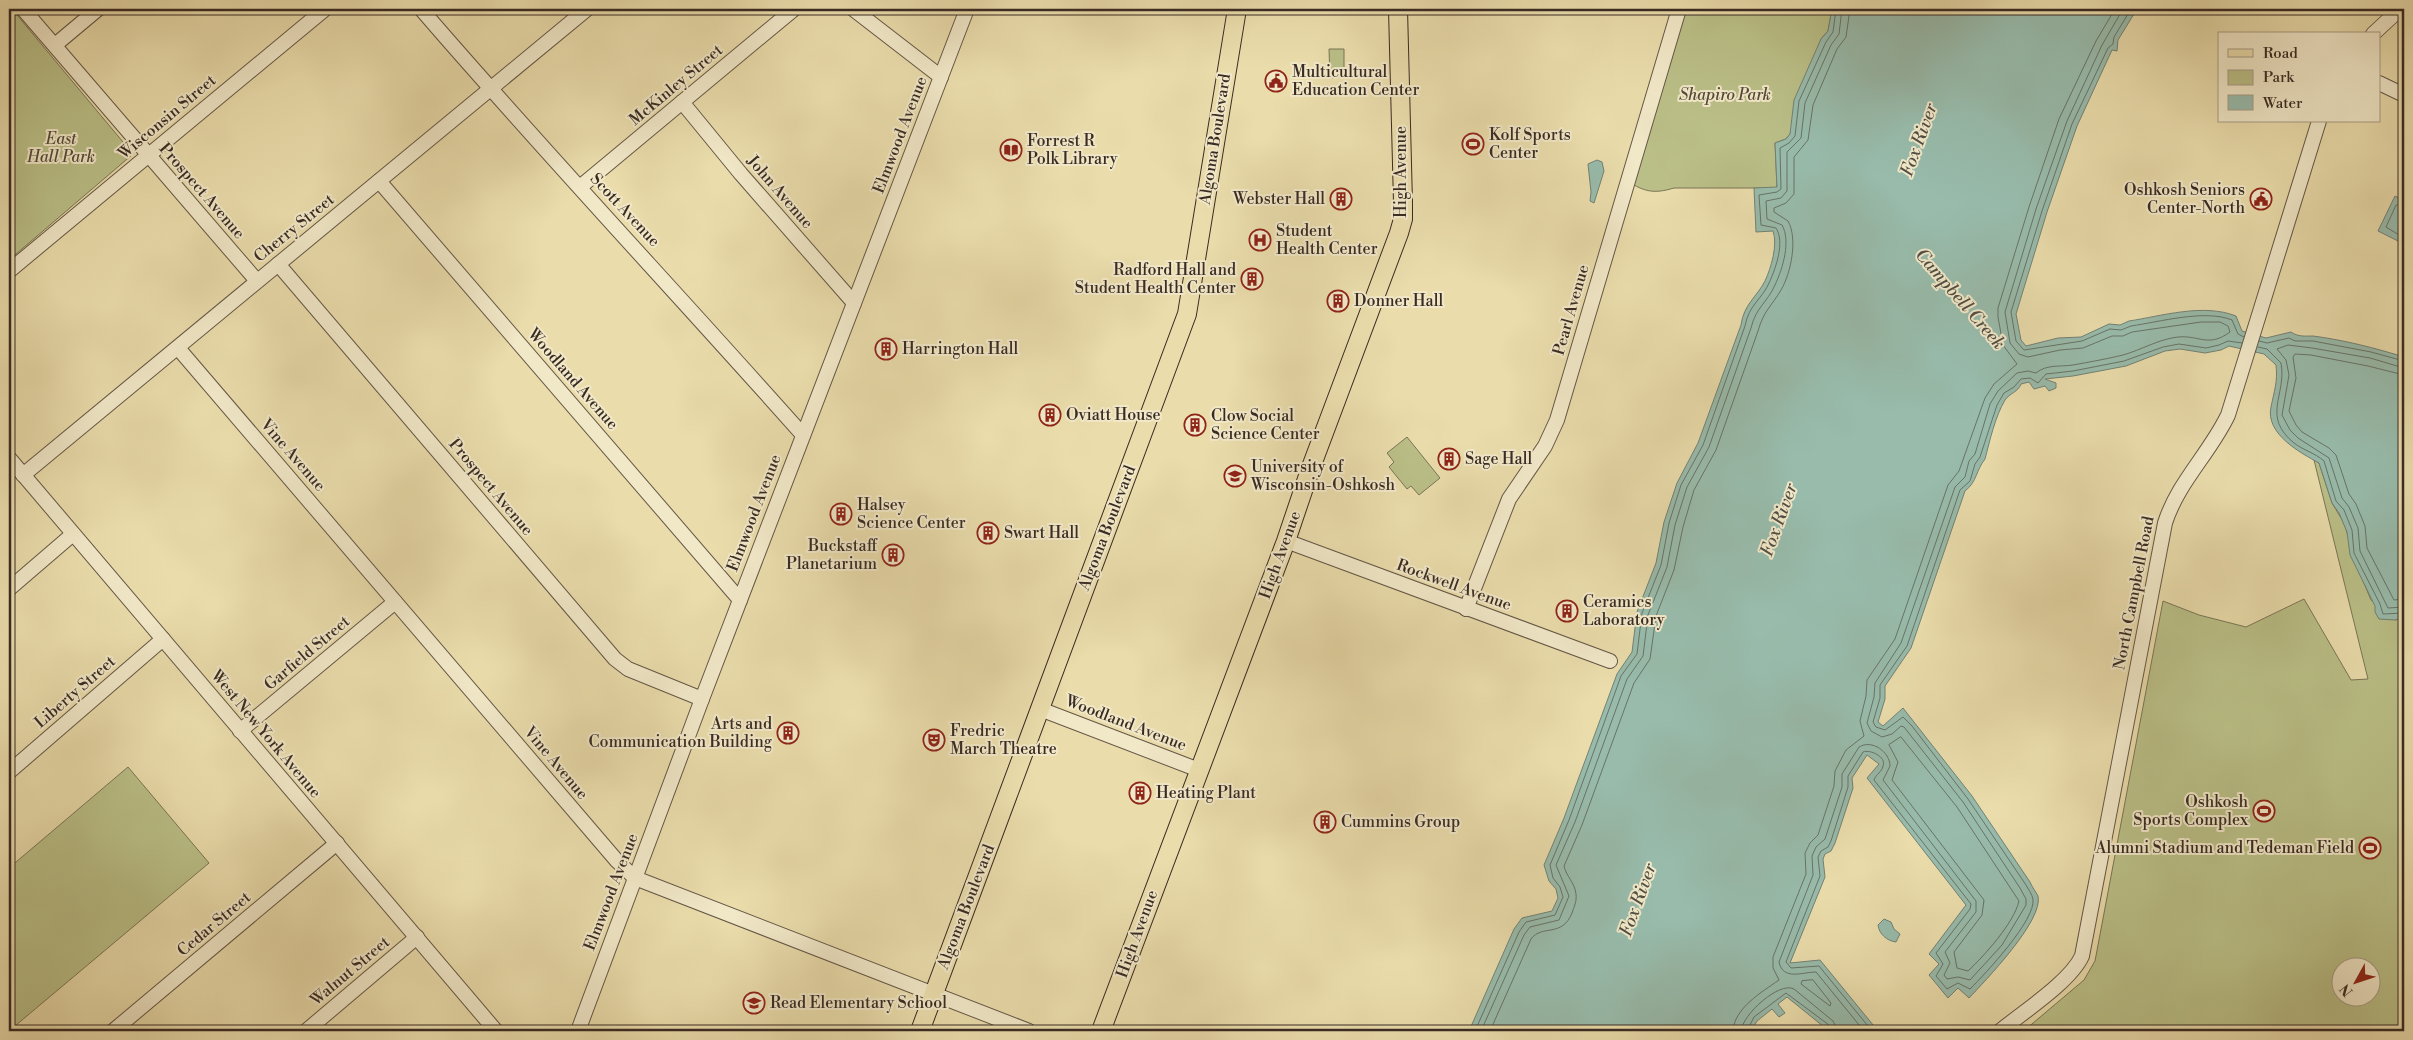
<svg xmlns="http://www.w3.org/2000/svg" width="2413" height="1040" font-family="'Libre Bodoni',serif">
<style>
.green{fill:#babf87;stroke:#7a7556;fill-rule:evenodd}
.water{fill:#98bbab;stroke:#728175}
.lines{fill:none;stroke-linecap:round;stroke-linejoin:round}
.shore{stroke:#687368;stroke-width:1}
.minor-casing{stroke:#655746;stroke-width:16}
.major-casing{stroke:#392b24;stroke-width:20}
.minor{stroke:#f1e8c8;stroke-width:14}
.major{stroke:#eadcab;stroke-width:18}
.labels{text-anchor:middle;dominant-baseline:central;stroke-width:4;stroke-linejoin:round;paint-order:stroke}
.poi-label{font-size:16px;fill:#392b24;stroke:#f1e8c8;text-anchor:start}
.street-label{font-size:16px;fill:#392b24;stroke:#f1e8c8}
.park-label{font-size:16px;font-style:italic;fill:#534938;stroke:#f1e8c8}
.water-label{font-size:18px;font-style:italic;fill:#514f46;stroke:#f1e8c8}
</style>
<rect width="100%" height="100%" fill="#eadcab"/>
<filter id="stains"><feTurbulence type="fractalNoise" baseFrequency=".004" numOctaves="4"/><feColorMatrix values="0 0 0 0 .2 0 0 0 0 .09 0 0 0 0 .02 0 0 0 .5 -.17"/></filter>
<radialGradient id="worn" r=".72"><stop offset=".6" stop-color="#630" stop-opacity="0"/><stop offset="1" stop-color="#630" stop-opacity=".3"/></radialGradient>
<g class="green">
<polygon points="9,9 12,9 133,154 9,260"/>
<path d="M1679,9H1832L1828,31L1821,39L1790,134L1786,139L1775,143L1777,188H1674C1654,194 1645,192 1627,181Z"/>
<polygon points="1329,49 1344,49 1344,77 1330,78"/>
<polygon points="1407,437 1440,478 1419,495 1411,486 1407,489 1389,467 1394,462 1387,453"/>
<path d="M2314,460L2319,463L2332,503L2344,523L2359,571L2371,600L2395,620L2404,618V1031H2028L2026,1029L2084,980L2095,961L2163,601L2199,615L2246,627L2304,599L2351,680L2368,679ZM2340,968H2370V998H2340Z"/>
<polygon points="128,767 209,863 9,1031 9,868"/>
</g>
<g class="water">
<path d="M1832,9H2137L2118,40L2117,51L2112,50L2077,126L2047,212L2016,314L2021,340L2026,346L2058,338L2081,337L2109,324L2120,325L2129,321C2162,316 2203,303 2236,316L2242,331L2266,338L2291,332C2298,337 2305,336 2313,336C2344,340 2375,348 2404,357V618L2395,620L2379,619L2375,612V606L2350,555L2347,532L2339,513L2332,503L2319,463C2301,453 2265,434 2271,407C2274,392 2278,381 2276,365L2264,354L2229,346L2221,350L2205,353L2180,349L2165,351L2126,366L2073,376L2045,379L2056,383V388L2049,391L2045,386L2034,389L2029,382L2021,384C2018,392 2010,393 2005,400C1995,417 1990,440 1985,459C1976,470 1977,482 1965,491L1911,648L1885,686V699L1878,722L1883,726L1903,708L1972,796L2030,882C2032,887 2036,892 2038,896C2044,920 1985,981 1969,998L1958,988L1948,998L1929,975L1939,964L1929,954L1966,905L1867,778L1879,764L1867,755L1852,778L1853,788L1835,843L1831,851L1825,854L1823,859L1825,877L1790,963L1820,960L1878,1031H1829L1787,997L1778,1004L1785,1013L1779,1017L1772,1009L1757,1021L1751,1031H1469L1514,929L1522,918L1552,911L1558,898L1556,889L1549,881L1544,865L1564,818L1617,674L1632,652L1637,612L1656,563L1664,522L1677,483L1698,443L1741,325C1744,304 1756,298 1765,281C1771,268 1778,245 1773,231L1756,232L1754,188L1777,187L1775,143L1786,139L1790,134L1794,100L1821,39L1828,31Z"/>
<polygon points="1597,160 1602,162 1604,171 1594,203 1590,201 1591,192 1588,164"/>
<polygon points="2395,196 2404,201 2404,244 2378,231"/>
<path d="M1884,919L1891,922L1894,929L1900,934L1896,942C1887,941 1879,934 1878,925Z"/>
</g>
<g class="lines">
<g class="shore">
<path d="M2131,9L2114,37L2113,44L2108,48L2072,124L2042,211L2011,312L2016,341L2024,350L2082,341L2110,329L2121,330L2131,326C2159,322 2205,309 2232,320L2238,334L2244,337"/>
<polyline points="2404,205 2396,205 2386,227 2404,238"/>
<polyline points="2259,341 2267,343 2289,338 2295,341 2313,341 2371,352 2404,361"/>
<path d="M2258,347L2267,349L2281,363C2287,395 2261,416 2294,443C2303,450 2315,453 2324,461L2336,501L2344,510L2352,530L2354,553L2380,604L2383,614L2404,613"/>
<polyline points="2404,368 2370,358 2312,348 2288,345 2277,349 2286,360 2289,375 2282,415 2290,430 2298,438 2329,458 2342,498 2349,507 2358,528 2360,551 2388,608 2404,607"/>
<polyline points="2404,375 2368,366 2311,355 2295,354 2293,357 2296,378 2289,411 2296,425 2302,432 2329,448 2336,455 2349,494 2356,504 2365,526 2367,548 2394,600 2404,599"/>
<path d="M1901,737L1957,807L2019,901C2014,923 1984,956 1968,971L1957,968L1954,952L1982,915L1984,900L1892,780L1898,762L1889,745Z"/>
<polygon points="1813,980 1831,1003 1830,1006 1801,984 1802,981"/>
<path d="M1475,1031L1519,932L1526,922L1555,915L1563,897L1560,887L1553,878L1550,865L1569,820L1621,676L1637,654L1642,613L1661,565L1669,523L1681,485L1703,445L1745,326C1749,304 1762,300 1770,281C1776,267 1785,242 1776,228L1761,225L1759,195L1777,192L1781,189L1780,148L1789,143L1795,136L1799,101L1826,42L1833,32L1836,9"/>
<path d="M1481,1031L1524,935L1530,927L1559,920L1569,896L1556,865L1575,822L1627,679L1643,656L1648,615L1667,567L1675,525L1687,487L1709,447L1751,328C1756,307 1767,303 1775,285C1783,268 1791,241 1782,225L1767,219L1766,201L1781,198L1787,191V152L1801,138L1805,103L1831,45L1839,34L1842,9"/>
<path d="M1490,1031L1531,939C1542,924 1562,938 1572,913C1574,907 1577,901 1576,894C1575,883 1566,876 1564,866L1582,825L1634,683L1650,659L1656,616L1674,570L1683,527L1694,490L1716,450L1758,331C1764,310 1771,307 1781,290C1791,273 1798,239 1788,221L1774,212V208L1786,203L1794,194V157L1808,140L1813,105L1837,49L1846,37L1850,9"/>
<path d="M1733,1031C1734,1008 1762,992 1779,980L1773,968V957L1806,874L1805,853L1810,843L1818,835L1834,786L1835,771L1846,750L1864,736L1860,721L1866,696L1867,680L1895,639L1948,485L1959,471L1985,398L1994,384L2017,364L2003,345L1998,317V308L2029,207L2059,119L2096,41L2115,9"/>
<path d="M1741,1031C1742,1015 1779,981 1794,989L1833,1021L1838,1031"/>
<polyline points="1747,1031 1754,1017 1786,993 1829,1025 1831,1031"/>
<path d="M1864,1031L1816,972C1803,972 1783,981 1779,962L1813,875L1812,856L1816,847L1825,839L1842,787V774L1859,747C1872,739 1890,752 1890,766L1883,780L1976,901V912L1945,952L1950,963L1944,975L1947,979L1958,977L1970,980L2002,945L2026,905V899L2020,888L1963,802L1904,727L1901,726L1892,734L1882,737L1871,731L1867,723L1874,697L1875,683L1901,643L1955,487L1965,477L1969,461L1975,454L1990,404L1998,391L2017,373L2028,371L2036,373C2047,364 2060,367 2073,365C2089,362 2107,359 2123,355C2141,350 2159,339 2178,337C2200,335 2208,348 2230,332L2228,326L2220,322H2201L2132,332L2123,336H2112L2083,348L2060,350L2028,357L2019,354L2010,343L2005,312L2036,209L2067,121L2102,45L2123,9"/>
<path d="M1872,1031L1819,966L1791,968L1786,962L1820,876L1818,857L1821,851L1828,847L1831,841L1848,787V776L1863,752C1870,749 1887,757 1883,766C1882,772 1876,774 1874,780L1971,904L1970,909L1936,953L1943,964L1936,976L1947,989L1958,983L1970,989C1985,974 2036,920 2033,899C2032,894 2028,889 2026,885L1968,799L1912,726L1903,717L1885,730L1876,727L1873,722L1880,698V685L1907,646L1960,490L1970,481L1975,464L1980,457L1997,405L2004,393L2014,387L2021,379L2030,378L2038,383L2046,374L2073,371L2124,361L2163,347L2179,344L2206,348L2219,345L2228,341L2242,343"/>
</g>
<g class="minor-casing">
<g id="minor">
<polyline points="23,9 257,281"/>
<path d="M421,9C545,153 676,292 803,435"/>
<polyline points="853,9 941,77"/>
<polyline points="2373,34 2400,9"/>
<polyline points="55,45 98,9"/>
<polyline points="2379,83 2404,95"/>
<polyline points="682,102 741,174 854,303"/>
<polyline points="379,181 740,600"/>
<polyline points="580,187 794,9"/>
<polyline points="278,264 615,659 628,669 702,699"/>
<polyline points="9,271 325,9"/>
<polyline points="178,348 617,861 635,878 1029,1031"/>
<polyline points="9,458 496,1031"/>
<polyline points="23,475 587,9"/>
<polyline points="1286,541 1610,661"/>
<polyline points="9,589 73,534"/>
<polyline points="1466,609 1509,499 1545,446 1557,420 1679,9"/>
<polyline points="1040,709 1199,770"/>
<polyline points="240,731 395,602"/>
<polyline points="9,772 163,639"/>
<polyline points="113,1031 337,843"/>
<polyline points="306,1031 417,937"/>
<polyline points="578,1031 702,699 967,9"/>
<path d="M2000,1031C2023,1012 2070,982 2082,956L2165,523C2178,482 2210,453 2228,415L2319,121"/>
</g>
</g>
<g class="major-casing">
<g id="major">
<polyline points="920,1031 1187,314 1237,9"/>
<polyline points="1101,1031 1286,541 1310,470 1399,233 1403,219 1403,203 1398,9"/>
</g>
</g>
<use href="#minor" class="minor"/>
<use href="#major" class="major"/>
</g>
<defs>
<g id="civic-ring" transform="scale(1.125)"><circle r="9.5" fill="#f1e8c8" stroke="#8f2418" stroke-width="1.5"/><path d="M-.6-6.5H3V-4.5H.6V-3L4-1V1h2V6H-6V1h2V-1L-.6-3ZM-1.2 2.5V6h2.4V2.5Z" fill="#8f2418"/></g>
<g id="stadium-ring" transform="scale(1.125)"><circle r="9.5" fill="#f1e8c8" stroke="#8f2418" stroke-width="1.5"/><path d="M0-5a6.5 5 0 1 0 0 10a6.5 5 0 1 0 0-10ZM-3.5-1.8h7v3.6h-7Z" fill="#8f2418"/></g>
<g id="library-ring" transform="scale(1.125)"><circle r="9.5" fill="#f1e8c8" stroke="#8f2418" stroke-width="1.5"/><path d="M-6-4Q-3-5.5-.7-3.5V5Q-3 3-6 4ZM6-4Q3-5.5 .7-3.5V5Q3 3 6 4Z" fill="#8f2418"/></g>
<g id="building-ring" transform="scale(1.125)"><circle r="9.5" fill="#f1e8c8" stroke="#8f2418" stroke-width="1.5"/><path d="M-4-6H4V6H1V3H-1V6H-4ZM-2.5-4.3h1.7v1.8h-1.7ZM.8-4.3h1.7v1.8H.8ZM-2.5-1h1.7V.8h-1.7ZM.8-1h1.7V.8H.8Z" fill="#8f2418"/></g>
<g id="hospital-ring" transform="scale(1.125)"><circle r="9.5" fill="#f1e8c8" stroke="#8f2418" stroke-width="1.5"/><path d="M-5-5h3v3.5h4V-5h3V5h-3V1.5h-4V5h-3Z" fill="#8f2418"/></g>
<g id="university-ring" transform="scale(1.125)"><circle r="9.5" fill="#f1e8c8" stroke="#8f2418" stroke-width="1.5"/><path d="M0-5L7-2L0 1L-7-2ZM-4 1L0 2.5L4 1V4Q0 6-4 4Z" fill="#8f2418"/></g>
<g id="theatre-ring" transform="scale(1.125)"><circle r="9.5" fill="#f1e8c8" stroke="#8f2418" stroke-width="1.5"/><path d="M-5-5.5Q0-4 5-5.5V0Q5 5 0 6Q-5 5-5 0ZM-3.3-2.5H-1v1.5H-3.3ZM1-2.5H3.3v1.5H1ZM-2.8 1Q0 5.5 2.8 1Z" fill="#8f2418"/></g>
<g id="school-ring" transform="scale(1.125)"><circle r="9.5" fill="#f1e8c8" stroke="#8f2418" stroke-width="1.5"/><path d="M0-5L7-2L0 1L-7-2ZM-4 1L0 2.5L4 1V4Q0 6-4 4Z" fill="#8f2418"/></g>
</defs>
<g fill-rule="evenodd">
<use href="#civic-ring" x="1276" y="81"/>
<use href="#stadium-ring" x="1473" y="144"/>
<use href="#library-ring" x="1011" y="150"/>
<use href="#building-ring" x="1341" y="199"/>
<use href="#civic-ring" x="2261" y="199"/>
<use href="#hospital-ring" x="1260" y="240"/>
<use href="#building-ring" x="1252" y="279"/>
<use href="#building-ring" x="1338" y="301"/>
<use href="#building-ring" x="886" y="349"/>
<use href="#building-ring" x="1050" y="415"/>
<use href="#building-ring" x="1195" y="425"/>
<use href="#building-ring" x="1449" y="459"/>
<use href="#university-ring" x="1235" y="476"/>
<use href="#building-ring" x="841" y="514"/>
<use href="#building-ring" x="988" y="533"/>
<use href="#building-ring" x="893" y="555"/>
<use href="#building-ring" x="1567" y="611"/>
<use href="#building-ring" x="788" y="733"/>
<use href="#theatre-ring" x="934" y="740"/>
<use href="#building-ring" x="1140" y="793"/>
<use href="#stadium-ring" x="2264" y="811"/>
<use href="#building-ring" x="1325" y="822"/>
<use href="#stadium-ring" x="2370" y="848"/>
<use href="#school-ring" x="754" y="1003"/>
</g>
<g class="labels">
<g class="poi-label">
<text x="1292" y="72">Multicultural<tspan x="1292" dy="18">Education Center</tspan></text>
<text x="1489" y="135">Kolf Sports<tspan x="1489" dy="18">Center</tspan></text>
<text x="1027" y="141">Forrest R<tspan x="1027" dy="18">Polk Library</tspan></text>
<text x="2245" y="190" text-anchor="end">Oshkosh Seniors<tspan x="2245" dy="18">Center-North</tspan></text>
<text x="1325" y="199" text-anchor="end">Webster Hall</text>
<text x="1276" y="231">Student<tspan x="1276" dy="18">Health Center</tspan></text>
<text x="1236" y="270" text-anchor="end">Radford Hall and<tspan x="1236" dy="18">Student Health Center</tspan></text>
<text x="1354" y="301">Donner Hall</text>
<text x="902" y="349">Harrington Hall</text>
<text x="1066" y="415">Oviatt House</text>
<text x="1211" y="416">Clow Social<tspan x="1211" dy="18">Science Center</tspan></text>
<text x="1465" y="459">Sage Hall</text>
<text x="1251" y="467">University of<tspan x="1251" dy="18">Wisconsin-Oshkosh</tspan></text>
<text x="857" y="505">Halsey<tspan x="857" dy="18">Science Center</tspan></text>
<text x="1004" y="533">Swart Hall</text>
<text x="877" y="546" text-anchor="end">Buckstaff<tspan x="877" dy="18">Planetarium</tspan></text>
<text x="1583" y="602">Ceramics<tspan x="1583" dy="18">Laboratory</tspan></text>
<text x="772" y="724" text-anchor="end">Arts and<tspan x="772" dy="18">Communication Building</tspan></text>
<text x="950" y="731">Fredric<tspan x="950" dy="18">March Theatre</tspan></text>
<text x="1156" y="793">Heating Plant</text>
<text x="2248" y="802" text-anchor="end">Oshkosh<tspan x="2248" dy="18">Sports Complex</tspan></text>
<text x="1341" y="822">Cummins Group</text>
<text x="2354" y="848" text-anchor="end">Alumni Stadium and Tedeman Field</text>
<text x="770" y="1003">Read Elementary School</text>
</g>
<g class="street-label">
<text transform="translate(676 85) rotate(-40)">McKinley Street</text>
<text transform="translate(167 117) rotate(-40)">Wisconsin Street</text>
<text transform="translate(900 135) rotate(-69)">Elmwood Avenue</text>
<text transform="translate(1215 139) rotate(-81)">Algoma Boulevard</text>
<text transform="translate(1401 172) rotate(-90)">High Avenue</text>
<text transform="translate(202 191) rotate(49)">Prospect Avenue</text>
<text transform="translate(780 192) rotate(49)">John Avenue</text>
<text transform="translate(625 210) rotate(47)">Scott Avenue</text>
<text transform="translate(294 228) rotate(-39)">Cherry Street</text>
<text transform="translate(1571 310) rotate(-74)">Pearl Avenue</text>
<text transform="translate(573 379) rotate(49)">Woodland Avenue</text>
<text transform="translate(293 455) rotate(49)">Vine Avenue</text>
<text transform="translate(491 487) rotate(50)">Prospect Avenue</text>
<text transform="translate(754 513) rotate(-69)">Elmwood Avenue</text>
<text transform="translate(1107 528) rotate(-69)">Algoma Boulevard</text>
<text transform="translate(1280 555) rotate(-70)">High Avenue</text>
<text transform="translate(1454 585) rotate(20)">Rockwell Avenue</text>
<text transform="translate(2134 593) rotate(-79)">North Campbell Road</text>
<text transform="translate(307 653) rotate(-40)">Garfield Street</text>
<text transform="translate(75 692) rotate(-41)">Liberty Street</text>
<text transform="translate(1126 723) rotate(21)">Woodland Avenue</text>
<text transform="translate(266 734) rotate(50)">West New York Avenue</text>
<text transform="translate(556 763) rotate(50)">Vine Avenue</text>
<text transform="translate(611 892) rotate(-69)">Elmwood Avenue</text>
<text transform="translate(966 907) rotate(-69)">Algoma Boulevard</text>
<text transform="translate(214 924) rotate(-40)">Cedar Street</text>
<text transform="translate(1137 934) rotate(-70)">High Avenue</text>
<text transform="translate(350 971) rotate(-40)">Walnut Street</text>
</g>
<g class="park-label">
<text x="1725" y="95">Shapiro Park</text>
<text x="61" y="139">East<tspan x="61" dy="18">Hall Park</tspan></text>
</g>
<g class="water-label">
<text transform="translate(1919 140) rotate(-70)">Fox River</text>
<text transform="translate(1960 299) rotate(49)">Campbell Creek</text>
<text transform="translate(1779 520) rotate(-70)">Fox River</text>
<text transform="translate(1638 900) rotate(-70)">Fox River</text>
</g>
</g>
<rect width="2413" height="1040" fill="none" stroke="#eadcab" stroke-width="30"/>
<rect x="10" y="10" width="2393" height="1020" fill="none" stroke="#392b24" stroke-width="2.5"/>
<rect x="15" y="15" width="2383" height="1010" fill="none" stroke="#392b24"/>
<rect x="2218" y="32" width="162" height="90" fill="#f1e8c8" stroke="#a79c86"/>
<rect x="2228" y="49" width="25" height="8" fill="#eadcab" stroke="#a79c86"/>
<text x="2263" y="58" font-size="15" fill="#392b24">Road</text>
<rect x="2228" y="70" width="25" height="15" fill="#babf87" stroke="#a79c86"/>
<text x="2263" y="82" font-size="15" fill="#392b24">Park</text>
<rect x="2228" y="95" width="25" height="15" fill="#98bbab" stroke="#a79c86"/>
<text x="2263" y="108" font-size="15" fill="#392b24">Water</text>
<g transform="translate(2356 982) rotate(230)"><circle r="24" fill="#f1e8c8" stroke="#a79c86"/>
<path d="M0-4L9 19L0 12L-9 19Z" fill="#8f2418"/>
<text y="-8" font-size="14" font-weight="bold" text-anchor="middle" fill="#392b24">N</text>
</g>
<rect width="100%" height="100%" filter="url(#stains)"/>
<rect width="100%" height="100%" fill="url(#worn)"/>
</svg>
